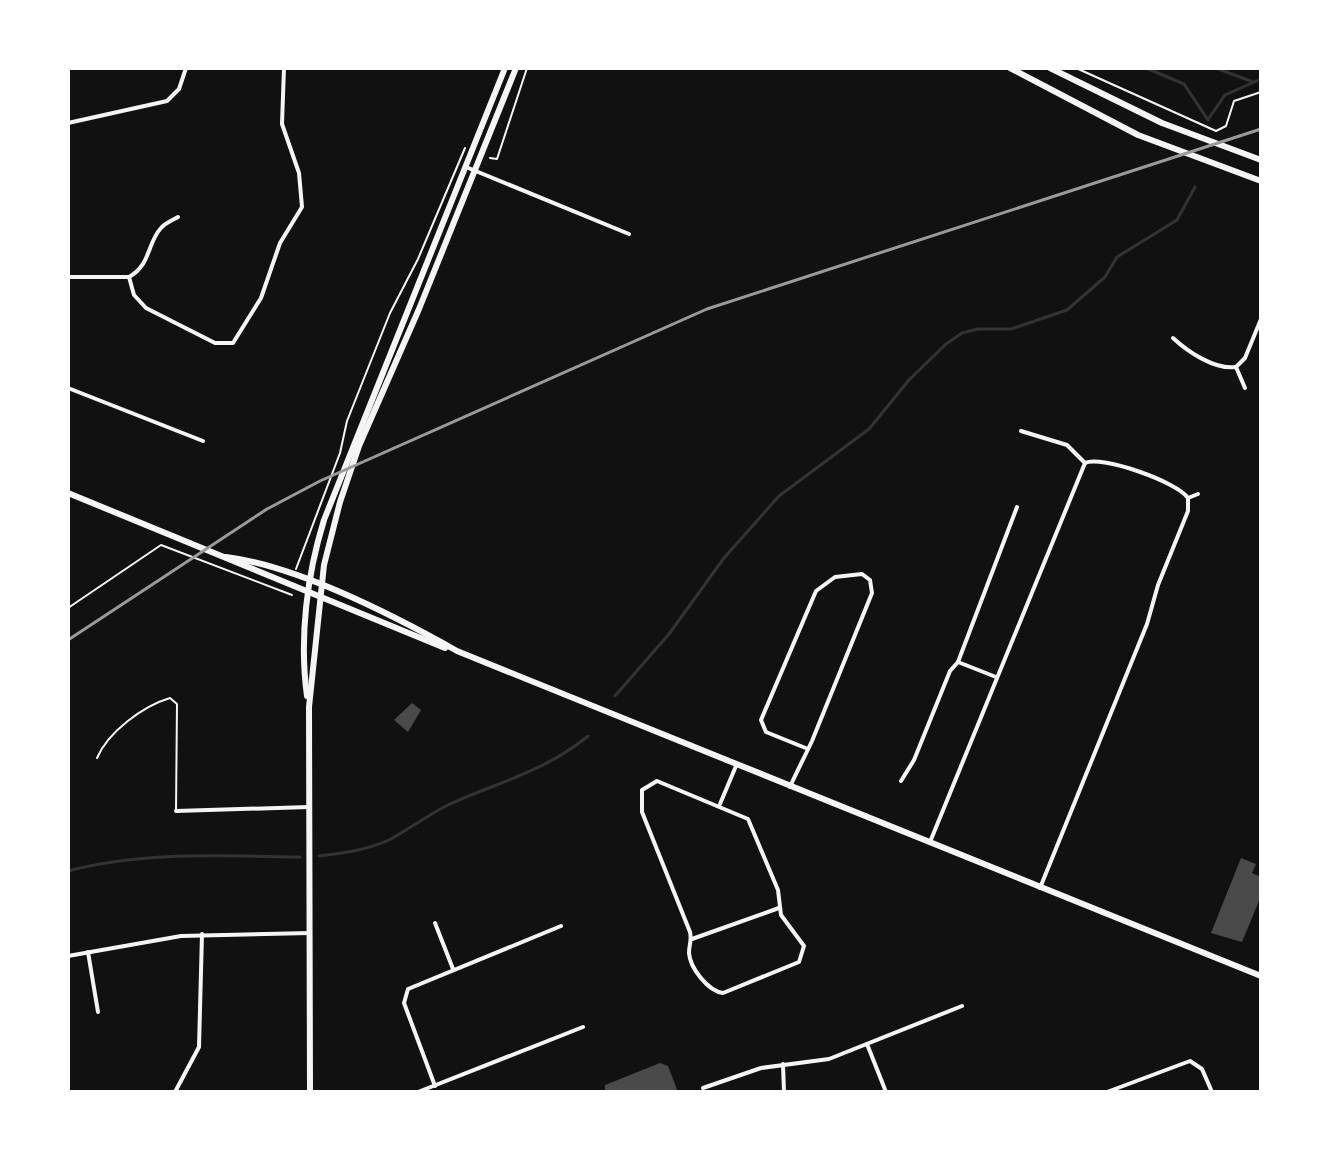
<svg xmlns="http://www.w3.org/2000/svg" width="1329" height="1160" font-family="'Times New Roman',serif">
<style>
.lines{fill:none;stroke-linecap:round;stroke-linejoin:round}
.stream{stroke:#333;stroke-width:3}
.building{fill:#4a4a4a}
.path{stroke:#f5f5f5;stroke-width:2}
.service{stroke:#f5f5f5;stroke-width:2}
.minor{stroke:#f5f5f5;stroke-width:4}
.tertiary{stroke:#f5f5f5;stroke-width:6}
.secondary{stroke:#f5f5f5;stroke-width:6}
.rail{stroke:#9a9a9a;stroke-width:3}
</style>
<rect width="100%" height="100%" fill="#111"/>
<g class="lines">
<g class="stream">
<polyline points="1146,68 1184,84 1208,120"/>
<polyline points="1216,68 1253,82"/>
<polyline points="1209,118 1225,95 1261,79"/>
<polyline points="615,696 669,634 724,558 779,496 869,429 909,380 946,344 962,333 978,329 1011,329 1067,310 1105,277 1117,257 1177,220 1195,187"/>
<path d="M319,856C344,853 368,850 391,839C411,828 429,814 450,804C501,781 544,772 588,736"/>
<path d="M68,871C144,851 222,856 300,857"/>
</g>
</g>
<g class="building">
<polygon points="412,703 421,710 408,732 394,720"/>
<polygon points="1241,858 1256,864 1252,873 1261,877 1261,896 1242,942 1211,933"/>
<polygon points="660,1063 668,1066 678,1092 605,1092 605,1085"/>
</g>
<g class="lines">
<g class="path">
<polyline points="1076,68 1216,131 1226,126 1234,101 1261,92"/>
<polyline points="490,158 497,159 527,68"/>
<polyline points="296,569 340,453 347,421 390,313 418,259 465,148"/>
<polyline points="68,608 161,545 292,595"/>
</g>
<path class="service" d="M97,758C108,732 143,706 170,698L177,704L176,810"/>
<g class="minor">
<polyline points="68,123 167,101 179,89 186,68"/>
<polyline points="466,167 629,234"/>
<path d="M68,277H129C151,265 147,243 161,228C165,223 173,220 178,217"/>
<polyline points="129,277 134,295 146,308 215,343 233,343 261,298 280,243 302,207 299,173 282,124 284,68"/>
<path d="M1173,338C1188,352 1215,370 1236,367"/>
<polyline points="68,388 203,441"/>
<polyline points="1245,388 1236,367 1245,358 1261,319"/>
<polyline points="1021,431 1067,445 1085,463"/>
<path d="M1085,463C1101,455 1178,482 1188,498L1198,494"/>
<polyline points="958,662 996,677"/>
<path d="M657,781L748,819L778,890L781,915L804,946L799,962L723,993C708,991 690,968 689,953C689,945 692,940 690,932L642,812V790Z"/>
<polyline points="901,781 914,760 950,671 958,662 1017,507"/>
<path d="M790,787C797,771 805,756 812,741L872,593L870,580L862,574L835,577L816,591L761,720L766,732L808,749"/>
<polyline points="720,804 736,766"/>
<polyline points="176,811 309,807"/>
<polyline points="930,842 1085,463"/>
<polyline points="1040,888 1147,624 1158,585 1188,511 1188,498"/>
<polyline points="435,923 453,969"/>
<polyline points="692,939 779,908"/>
<polyline points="88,952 98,1012"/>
<polyline points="68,956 181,936 310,933"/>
<polyline points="867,1044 886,1092"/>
<polyline points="783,1064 784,1092"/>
<polyline points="435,1086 404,1003 408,989 561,926"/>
<polyline points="703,1088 761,1068 829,1059 962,1006"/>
<polyline points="175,1092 199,1047 202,934"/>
<polyline points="418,1092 583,1027"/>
<polyline points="1107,1092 1190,1061 1202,1069 1212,1092"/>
</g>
<g class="tertiary">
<polyline points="68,493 445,648"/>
<path d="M226,557C298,566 393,615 457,651L1261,976"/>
<path d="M307,696C299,638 307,575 324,520L505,68"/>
<polyline points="310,1092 309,707 324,565 340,502 359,446 419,309 516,68"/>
</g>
<g class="secondary">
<polyline points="1010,68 1138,135 1261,181"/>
<polyline points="1050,68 1162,123 1261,160"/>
</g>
<polyline class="rail" points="68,640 267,509 320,481 707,309 1261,129"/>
</g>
<rect width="1329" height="1160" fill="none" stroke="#ffffff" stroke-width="140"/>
</svg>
